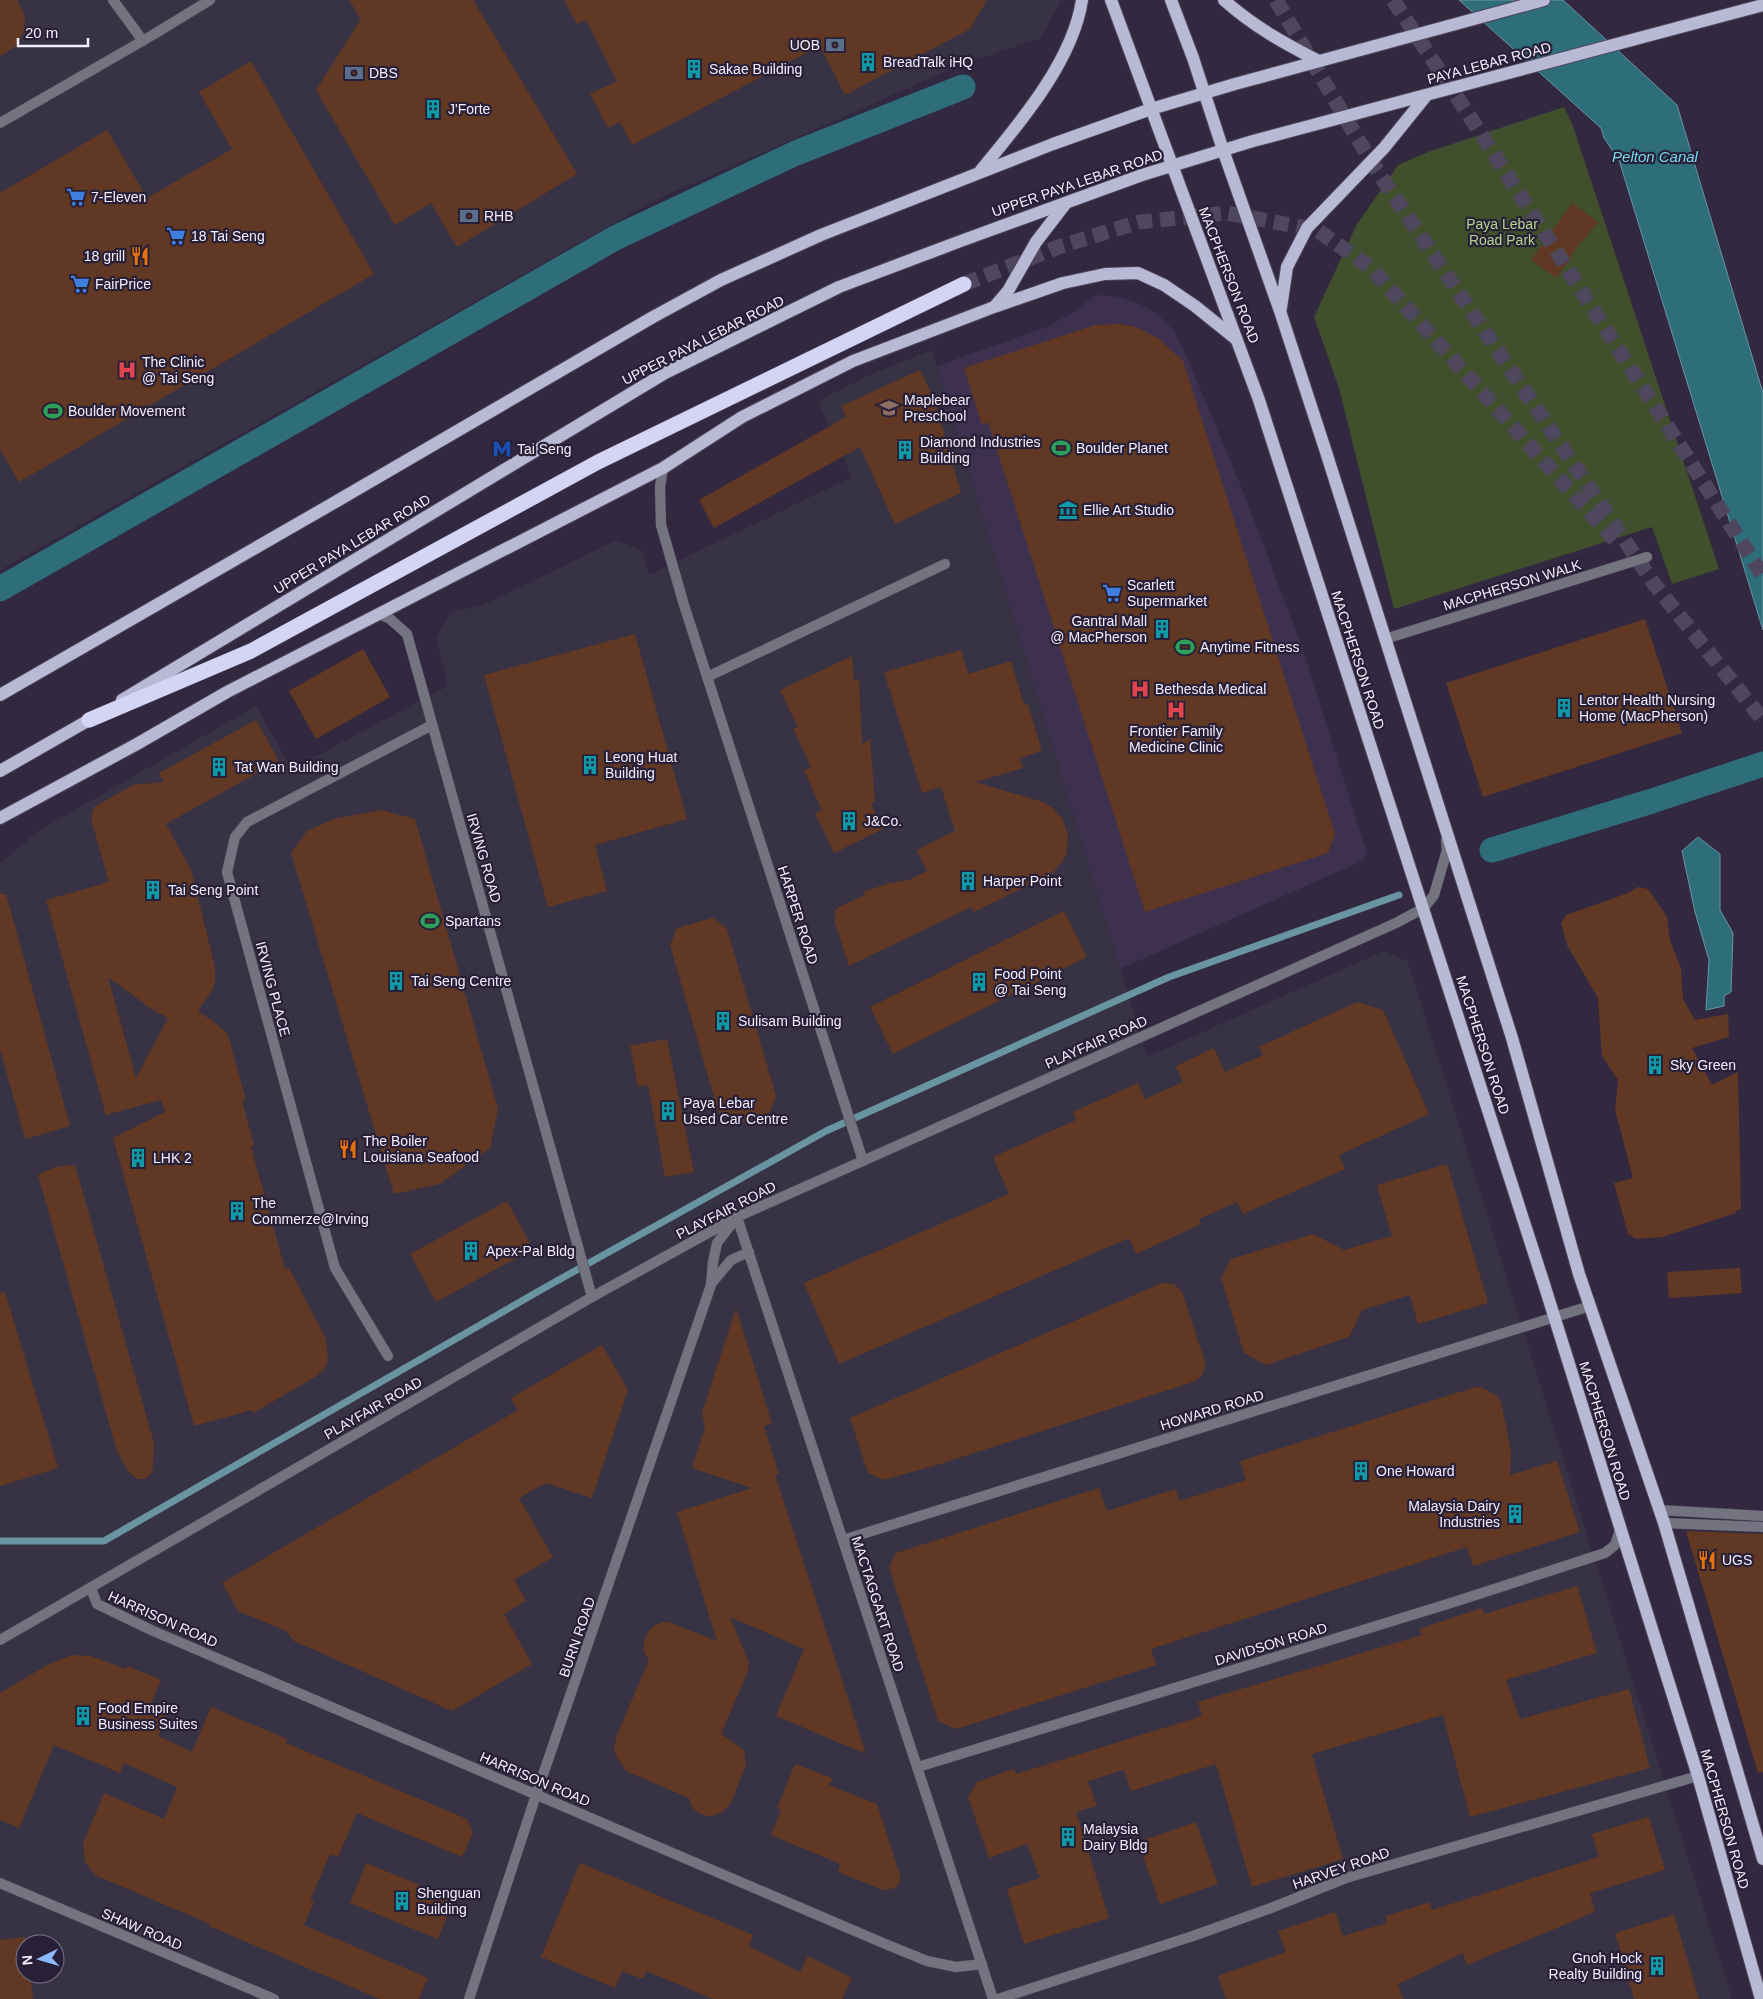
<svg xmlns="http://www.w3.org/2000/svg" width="1763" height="1999" font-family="Arial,sans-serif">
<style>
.built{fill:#3d314f}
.industrial{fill:#373344;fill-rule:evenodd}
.green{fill:#404f2c}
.water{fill:#2e6d7a;stroke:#6994a2}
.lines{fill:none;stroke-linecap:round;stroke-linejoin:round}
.stream{stroke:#6994a2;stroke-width:7}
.canal{stroke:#2e6d7a;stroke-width:25}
.building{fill:#613823;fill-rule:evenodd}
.motorway-tunnel{stroke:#4f475d;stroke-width:15;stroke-dasharray:15 8;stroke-linecap:butt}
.minor-casing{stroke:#4d455b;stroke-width:11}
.primary-casing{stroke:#4d455b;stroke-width:14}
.motorway-casing{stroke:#4d455b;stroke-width:16}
.minor{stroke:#747481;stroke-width:10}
.primary{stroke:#b8b9d4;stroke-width:12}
.motorway{stroke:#d4d4f4;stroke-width:15}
.labels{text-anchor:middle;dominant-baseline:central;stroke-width:4.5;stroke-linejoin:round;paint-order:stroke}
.poi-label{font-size:14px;fill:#f3eefe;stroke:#282037;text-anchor:start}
.street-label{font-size:14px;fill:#f3eefe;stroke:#282037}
.park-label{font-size:14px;fill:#b6d48f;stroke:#282037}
.water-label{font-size:15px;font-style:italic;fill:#77daee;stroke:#282037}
</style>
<rect width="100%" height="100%" fill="#322941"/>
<polygon class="built" points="1096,295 1121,297 1138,303 1158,315 1174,331 1184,350 1245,496 1303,650 1367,853 1364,860 1120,969 937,367 964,356 1047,327 1075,311"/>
<g class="industrial">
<polygon points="0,0 1061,0 1041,38 957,66 651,202 0,570"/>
<path d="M932,350L1147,1057L1384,951L1408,962L1732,1999H0V863L40,830L256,706L292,769L448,686L436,638L451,612L481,606L617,540L642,551L649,575L852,477L818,401L874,373ZM25,1944H55V1974H25Z"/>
</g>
<polygon class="green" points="1564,107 1573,126 1719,569 1672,584 1652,527 1394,609 1339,388 1314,317 1356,226 1398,165 1428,152"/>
<g class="water">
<polygon points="1459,0 1563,0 1677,105 1763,393 1763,630 1619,160 1604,138 1601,128"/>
<polygon points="1698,837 1720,854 1720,910 1733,933 1731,992 1724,996 1724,1006 1706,1010 1709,960 1695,912 1682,851"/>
</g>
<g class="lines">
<polyline class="stream" points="0,1541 104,1541 546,1287 826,1131 1169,977 1399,895"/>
<g class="canal">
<polyline points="0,589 615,238 796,153 963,87"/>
<polyline points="1492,850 1652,801 1763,764"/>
</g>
</g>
<g class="building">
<polygon points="0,0 17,0 25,16 24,31 16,46 0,56"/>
<polygon points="349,0 473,0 577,174 457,247 431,203 395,225 316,90 361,19"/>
<polygon points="564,0 987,0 970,29 845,95 820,46 632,145 620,122 608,128 590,94 617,81 586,20 577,24"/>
<polygon points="251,61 374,274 19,482 0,449 0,193 107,130 147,198 232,149 199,92"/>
<polygon points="1572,203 1598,222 1572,254 1573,255 1556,278 1531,260"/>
<polygon points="1121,324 1136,327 1158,338 1183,361 1335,834 1328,853 1145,912 988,422 982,425 964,368 1095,325"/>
<polygon points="920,370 934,399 961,493 895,524 860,447 714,528 699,500 846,417 841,406"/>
<polygon points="1645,619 1682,733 1483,797 1446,683"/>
<polygon points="635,634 687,819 595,845 607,891 548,907 484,675"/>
<polygon points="363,649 390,697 316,739 289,691"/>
<polygon points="961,650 968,674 1011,661 1024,705 1028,704 1042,751 1020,758 1023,768 975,782 1043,802 1054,809 1063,820 1068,836 1066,856 1053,873 974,912 971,907 849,966 835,923 835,911 839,907 865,895 863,892 890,883 909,880 927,871 917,850 955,831 941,787 922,793 884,672"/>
<polygon points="852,656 854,681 859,679 862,744 870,739 875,802 871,804 883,829 834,853 815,813 822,810 804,771 811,767 793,728 798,727 780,690"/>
<path d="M256,720L279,761L166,824L191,870L215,967V981L212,991L198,1011L218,1025L228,1035L246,1100L242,1101L254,1145L251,1147L285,1269L289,1268L326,1339L328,1360L324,1369L315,1377L253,1413L252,1410L194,1426L113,1138L165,1112L161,1100L106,1115L46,900L109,882L91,819L93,810L96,806L133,785L164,782L159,773ZM108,977L150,1008L168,1018L136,1078Z"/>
<polygon points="381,810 415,819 498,1109 490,1148 440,1184 394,1194 291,853 307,831 334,819"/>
<polygon points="1638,887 1648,889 1667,917 1670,941 1681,968 1683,999 1695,1020 1728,1014 1729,1037 1692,1048 1712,1085 1738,1072 1741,1209 1735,1211 1736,1213 1662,1237 1636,1239 1628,1234 1614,1183 1633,1178 1615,1110 1618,1080 1602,1056 1598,998 1567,945 1561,923 1566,915 1628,893"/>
<polygon points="0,894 6,894 70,1126 25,1139 0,1049"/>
<polygon points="1064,911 1087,957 893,1054 870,1007"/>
<polygon points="713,918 727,929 776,1096 770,1112 736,1125 719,1114 670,945 677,928"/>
<polygon points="1357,1002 1383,1010 1429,1114 1339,1155 1345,1169 1243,1214 1237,1202 1199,1219 1201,1224 1136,1254 1129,1238 839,1364 804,1283 1009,1194 993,1157 1076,1120 1073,1112 1138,1083 1145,1099 1183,1082 1176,1066 1214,1048 1225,1072 1263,1055 1259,1047"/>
<polygon points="667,1039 694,1172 665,1177 648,1085 638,1087 630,1046"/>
<polygon points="1447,1164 1488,1303 1418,1324 1410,1295 1362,1310 1349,1337 1266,1365 1244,1353 1221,1278 1231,1259 1313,1234 1344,1250 1392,1236 1377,1185"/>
<polygon points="75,1165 154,1443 153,1466 151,1474 145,1479 137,1479 128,1471 117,1451 38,1175 55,1167"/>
<polygon points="507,1201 533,1249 436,1302 410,1254"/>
<polygon points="1740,1268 1742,1293 1669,1298 1667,1272"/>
<polygon points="1162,1283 1174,1284 1182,1292 1205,1362 1205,1368 1201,1376 1196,1381 937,1465 883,1480 868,1473 850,1418"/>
<polygon points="5,1292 58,1468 0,1486 0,1293"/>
<polygon points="736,1308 772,1424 764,1426 779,1474 775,1475 866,1754 776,1716 804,1649 730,1617 749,1663 748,1671 721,1734 744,1750 746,1765 731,1803 722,1812 715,1815 705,1816 696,1811 691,1805 689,1798 626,1771 616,1756 614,1747 617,1735 649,1660 644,1652 644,1641 648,1632 655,1625 662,1622 671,1623 717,1641 677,1512 752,1488 692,1468 705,1427 702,1413"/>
<polygon points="602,1345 628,1390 592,1498 546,1483 519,1498 553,1557 514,1580 526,1601 504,1614 532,1664 452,1711 294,1641 286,1631 238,1611 222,1583 518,1410 511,1398"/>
<polygon points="1476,1387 1483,1388 1498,1397 1501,1402 1511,1450 1510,1475 1557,1461 1580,1532 1473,1566 1467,1547 1151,1649 1156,1665 956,1729 938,1721 889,1567 896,1553 1099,1488 1107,1511 1176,1489 1179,1501 1246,1480 1240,1461"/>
<polygon points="1686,1531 1763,1534 1763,1772 1758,1773"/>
<polygon points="1577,1586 1597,1653 1506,1680 1520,1719 1629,1689 1650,1768 1470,1817 1443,1715 1312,1754 1343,1859 1252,1887 1216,1764 1131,1791 1124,1770 1088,1781 1097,1806 1076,1812 1109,1918 1024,1944 1007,1889 1040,1878 1027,1844 989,1858 968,1797 977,1782 1014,1769 1016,1774 1202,1716 1198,1702 1422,1635 1419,1629 1482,1608 1484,1614"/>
<polygon points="72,1655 91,1656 126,1669 128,1666 161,1680 151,1703 169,1710 158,1736 192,1752 211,1707 287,1739 286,1743 467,1819 473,1833 462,1857 357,1813 338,1857 330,1854 310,1900 314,1902 304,1925 428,1978 419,1999 380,1999 209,1926 210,1924 95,1875 85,1862 83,1844 104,1793 164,1819 177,1787 124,1763 120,1773 54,1745 19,1828 0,1820 0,1693 49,1664"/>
<polygon points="795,1764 832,1778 829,1785 877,1804 900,1875 900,1882 895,1888 883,1890 838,1872 840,1864 771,1835 781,1810 777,1808"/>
<polygon points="1649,1817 1665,1870 1590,1893 1595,1912 1467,1965 1463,1953 1398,1984 1403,1999 1226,1999 1218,1976 1286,1952 1278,1931 1335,1912 1343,1936 1387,1923 1386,1916 1430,1902 1432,1910 1599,1857 1592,1834"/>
<polygon points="1196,1822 1218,1884 1160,1904 1138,1842"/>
<polygon points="366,1863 454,1899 438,1939 350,1903"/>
<polygon points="580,1863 753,1935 749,1946 800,1972 808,1956 852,1978 842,1999 713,1999 646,1971 643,1979 622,1971 615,1988 541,1957"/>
<polygon points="1674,1915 1699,1999 1634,1999 1615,1933"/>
<polygon points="25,1937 25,1974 30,1974 33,1999 0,1999 0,1940"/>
</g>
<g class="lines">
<g class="motorway-tunnel">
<polyline points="1276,0 1372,163 1654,584 1763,720"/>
<polyline points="1393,0 1487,143 1763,576"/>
<polyline points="964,284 1061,246 1139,222 1227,213 1317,230 1371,268 1618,544"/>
</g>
<g class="minor-casing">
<g id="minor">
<polyline points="113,0 143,41"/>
<polyline points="0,123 151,36 210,0"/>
<polyline points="663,468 660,487 661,525 684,605 863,1161"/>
<polyline points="378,614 389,618 407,634 592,1297"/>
<polyline points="1385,639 1647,557"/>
<polyline points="707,677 945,564"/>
<polyline points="737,1217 993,1999"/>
<polyline points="711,1284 731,1260 749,1252"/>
<polyline points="388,1356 335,1268 227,872 235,837 247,822 432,725"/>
<polyline points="1659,1510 1763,1516"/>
<polyline points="1664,1523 1763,1527"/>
<polyline points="843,1540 1590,1306"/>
<polyline points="91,1588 97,1604 151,1630 883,1943 927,1961 956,1967 982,1964"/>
<polyline points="0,1640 592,1297 737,1217 1253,987 1396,923 1424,908 1434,895 1447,850 1446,840"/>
<polyline points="918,1767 1454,1602 1605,1553 1615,1545 1620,1530"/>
<polyline points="0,1883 274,1999"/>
<polyline points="469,1999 536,1795 711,1285 713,1262 717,1243 734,1221"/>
<polyline points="998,1999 1193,1936 1271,1908 1346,1878 1698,1776"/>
</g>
</g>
<g class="primary-casing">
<g id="primary">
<polyline points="1111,0 1259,400 1544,1284 1698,1776 1761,1999"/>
<polyline points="1171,0 1193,58 1223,150 1280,311 1326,452 1512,1038 1579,1274 1664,1523 1763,1859"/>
<path d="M1224,0C1253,26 1285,44 1319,61"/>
<path d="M981,170C1019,124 1073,61 1082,0"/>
<polyline points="996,305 1008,291 1036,242 1066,203"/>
<polyline points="1281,308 1287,267 1307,228 1384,148 1426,96"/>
<polyline points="0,695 337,501 653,317 721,280 821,235 1053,144 1151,109 1235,84 1544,0"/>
<polyline points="122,700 665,373 839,287 958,242 1142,175 1253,141 1763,5"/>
<polyline points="0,771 96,716"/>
<polyline points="0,818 137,744 227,692 663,468 742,417 853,361 994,307 1063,283 1105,274 1138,273 1164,285 1195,306 1236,339"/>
</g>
</g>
<g class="motorway-casing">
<polyline id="motorway" points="89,720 251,651 598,462 964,284"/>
</g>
<use href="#minor" class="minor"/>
<use href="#primary" class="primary"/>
<use href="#motorway" class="motorway"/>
</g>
<defs>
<g id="bank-bare" transform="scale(1.5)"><path d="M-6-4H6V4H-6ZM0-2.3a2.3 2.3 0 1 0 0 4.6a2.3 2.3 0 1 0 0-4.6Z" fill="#5c6f8a" stroke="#282037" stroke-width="2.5" paint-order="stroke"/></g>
<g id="building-bare" transform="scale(1.5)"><path d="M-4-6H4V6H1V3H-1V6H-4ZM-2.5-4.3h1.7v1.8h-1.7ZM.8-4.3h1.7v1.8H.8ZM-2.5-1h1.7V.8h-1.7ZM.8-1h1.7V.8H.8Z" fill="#0f9aa8" stroke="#282037" stroke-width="2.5" paint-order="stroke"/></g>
<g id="supermarket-bare" transform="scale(1.5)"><path d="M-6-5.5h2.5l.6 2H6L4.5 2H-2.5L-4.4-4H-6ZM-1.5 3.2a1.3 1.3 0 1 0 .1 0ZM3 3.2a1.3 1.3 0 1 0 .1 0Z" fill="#3f7fe0" stroke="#282037" stroke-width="2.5" paint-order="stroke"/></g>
<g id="restaurant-bare" transform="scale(1.5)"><path d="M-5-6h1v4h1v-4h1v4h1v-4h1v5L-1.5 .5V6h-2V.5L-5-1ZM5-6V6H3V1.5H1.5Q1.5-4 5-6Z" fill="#e8710a" stroke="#282037" stroke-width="2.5" paint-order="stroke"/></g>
<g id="hospital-bare" transform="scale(1.5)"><path d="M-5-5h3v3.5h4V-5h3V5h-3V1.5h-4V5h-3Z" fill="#e0444e" stroke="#282037" stroke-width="2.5" paint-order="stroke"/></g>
<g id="school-bare" transform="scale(1.5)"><path d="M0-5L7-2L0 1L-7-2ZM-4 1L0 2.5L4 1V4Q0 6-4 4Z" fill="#8d6e63" stroke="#282037" stroke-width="2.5" paint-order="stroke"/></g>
<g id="stadium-bare" transform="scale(1.5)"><path d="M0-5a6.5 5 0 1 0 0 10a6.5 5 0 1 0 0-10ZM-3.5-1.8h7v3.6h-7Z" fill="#2e9e5b" stroke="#282037" stroke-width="2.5" paint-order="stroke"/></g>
<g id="metro-bare" transform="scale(1.5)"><path d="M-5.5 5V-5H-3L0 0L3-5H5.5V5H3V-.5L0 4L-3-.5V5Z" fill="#1a4fb4" stroke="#282037" stroke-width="2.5" paint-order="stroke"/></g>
<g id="museum-bare" transform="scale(1.5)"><path d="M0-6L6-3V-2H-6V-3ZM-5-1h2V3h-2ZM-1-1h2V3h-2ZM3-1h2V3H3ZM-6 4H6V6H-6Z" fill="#0f9aa8" stroke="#282037" stroke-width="2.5" paint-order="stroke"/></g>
</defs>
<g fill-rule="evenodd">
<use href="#bank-bare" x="835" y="45"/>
<use href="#building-bare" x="868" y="62"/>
<use href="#building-bare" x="694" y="69"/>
<use href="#bank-bare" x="354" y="73"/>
<use href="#building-bare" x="433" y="109"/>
<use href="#supermarket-bare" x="76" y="197"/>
<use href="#bank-bare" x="469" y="216"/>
<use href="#supermarket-bare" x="176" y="236"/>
<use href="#restaurant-bare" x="140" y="256"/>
<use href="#supermarket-bare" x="80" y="284"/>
<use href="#hospital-bare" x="127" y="370"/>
<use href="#school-bare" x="889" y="408"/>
<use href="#stadium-bare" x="53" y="411"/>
<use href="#stadium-bare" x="1061" y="448"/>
<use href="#metro-bare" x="502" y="449"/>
<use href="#building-bare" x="905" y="450"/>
<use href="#museum-bare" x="1068" y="510"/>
<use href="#supermarket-bare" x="1112" y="593"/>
<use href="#building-bare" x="1162" y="629"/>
<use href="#stadium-bare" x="1185" y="647"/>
<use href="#hospital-bare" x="1140" y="689"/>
<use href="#building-bare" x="1564" y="708"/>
<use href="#hospital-bare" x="1176" y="710"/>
<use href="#building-bare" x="590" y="765"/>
<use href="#building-bare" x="219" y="767"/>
<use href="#building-bare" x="849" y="821"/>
<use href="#building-bare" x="968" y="881"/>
<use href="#building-bare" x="153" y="890"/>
<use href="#stadium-bare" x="430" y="921"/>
<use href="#building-bare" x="396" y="981"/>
<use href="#building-bare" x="979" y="982"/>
<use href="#building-bare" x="723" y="1021"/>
<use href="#building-bare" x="1655" y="1065"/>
<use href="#building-bare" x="668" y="1111"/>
<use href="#restaurant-bare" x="348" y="1149"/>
<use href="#building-bare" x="138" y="1158"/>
<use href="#building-bare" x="237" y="1211"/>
<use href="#building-bare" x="471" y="1251"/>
<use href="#building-bare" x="1361" y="1471"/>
<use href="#building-bare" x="1515" y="1514"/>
<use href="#restaurant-bare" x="1707" y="1560"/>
<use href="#building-bare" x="83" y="1716"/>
<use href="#building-bare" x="1068" y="1837"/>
<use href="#building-bare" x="402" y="1901"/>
<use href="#building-bare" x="1657" y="1966"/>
</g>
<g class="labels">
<g class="poi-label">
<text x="820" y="45" text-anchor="end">UOB</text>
<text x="883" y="62">BreadTalk iHQ</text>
<text x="709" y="69">Sakae Building</text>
<text x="369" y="73">DBS</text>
<text x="448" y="109">J'Forte</text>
<text x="91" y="197">7-Eleven</text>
<text x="484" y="216">RHB</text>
<text x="191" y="236">18 Tai Seng</text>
<text x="125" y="256" text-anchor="end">18 grill</text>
<text x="95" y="284">FairPrice</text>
<text x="142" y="362">The Clinic<tspan x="142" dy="16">@ Tai Seng</tspan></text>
<text x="904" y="400">Maplebear<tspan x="904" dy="16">Preschool</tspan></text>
<text x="68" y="411">Boulder Movement</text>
<text x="920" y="442">Diamond Industries<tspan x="920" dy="16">Building</tspan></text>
<text x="1076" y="448">Boulder Planet</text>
<text x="517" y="449">Tai Seng</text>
<text x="1083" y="510">Ellie Art Studio</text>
<text x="1127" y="585">Scarlett<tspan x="1127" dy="16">Supermarket</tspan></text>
<text x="1147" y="621" text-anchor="end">Gantral Mall<tspan x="1147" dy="16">@ MacPherson</tspan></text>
<text x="1200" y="647">Anytime Fitness</text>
<text x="1155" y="689">Bethesda Medical</text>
<text x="1579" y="700">Lentor Health Nursing<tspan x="1579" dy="16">Home (MacPherson)</tspan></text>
<text x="1176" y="731" text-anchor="middle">Frontier Family<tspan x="1176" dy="16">Medicine Clinic</tspan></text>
<text x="605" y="757">Leong Huat<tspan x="605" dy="16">Building</tspan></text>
<text x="234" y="767">Tat Wan Building</text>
<text x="864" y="821">J&amp;Co.</text>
<text x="983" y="881">Harper Point</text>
<text x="168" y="890">Tai Seng Point</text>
<text x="445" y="921">Spartans</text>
<text x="994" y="974">Food Point<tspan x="994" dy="16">@ Tai Seng</tspan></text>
<text x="411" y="981">Tai Seng Centre</text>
<text x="738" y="1021">Sulisam Building</text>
<text x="1670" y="1065">Sky Green</text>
<text x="683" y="1103">Paya Lebar<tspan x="683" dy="16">Used Car Centre</tspan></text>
<text x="363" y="1141">The Boiler<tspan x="363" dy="16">Louisiana Seafood</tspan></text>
<text x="153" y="1158">LHK 2</text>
<text x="252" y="1203">The<tspan x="252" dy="16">Commerze@Irving</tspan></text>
<text x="486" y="1251">Apex-Pal Bldg</text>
<text x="1376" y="1471">One Howard</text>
<text x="1500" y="1506" text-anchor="end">Malaysia Dairy<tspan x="1500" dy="16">Industries</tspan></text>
<text x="1722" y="1560">UGS</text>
<text x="98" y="1708">Food Empire<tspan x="98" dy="16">Business Suites</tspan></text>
<text x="1083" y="1829">Malaysia<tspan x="1083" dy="16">Dairy Bldg</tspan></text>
<text x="417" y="1893">Shenguan<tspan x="417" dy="16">Building</tspan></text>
<text x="1642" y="1958" text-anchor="end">Gnoh Hock<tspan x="1642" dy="16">Realty Building</tspan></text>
</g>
<g class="street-label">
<text transform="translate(1489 63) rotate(-15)">PAYA LEBAR ROAD</text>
<text transform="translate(1077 183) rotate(-19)">UPPER PAYA LEBAR ROAD</text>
<text transform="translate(1229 275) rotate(69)">MACPHERSON ROAD</text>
<text transform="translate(703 340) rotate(-27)">UPPER PAYA LEBAR ROAD</text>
<text transform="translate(352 544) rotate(-31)">UPPER PAYA LEBAR ROAD</text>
<text transform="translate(1512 585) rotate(-17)">MACPHERSON WALK</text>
<text transform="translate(1358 660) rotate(72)">MACPHERSON ROAD</text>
<text transform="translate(484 858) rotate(74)">IRVING ROAD</text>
<text transform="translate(798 915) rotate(72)">HARPER ROAD</text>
<text transform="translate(273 989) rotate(75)">IRVING PLACE</text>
<text transform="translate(1096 1042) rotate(-24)">PLAYFAIR ROAD</text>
<text transform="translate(1483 1045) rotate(72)">MACPHERSON ROAD</text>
<text transform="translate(726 1210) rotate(-27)">PLAYFAIR ROAD</text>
<text transform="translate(373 1408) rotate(-30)">PLAYFAIR ROAD</text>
<text transform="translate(1212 1410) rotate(-17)">HOWARD ROAD</text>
<text transform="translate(1605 1431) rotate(73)">MACPHERSON ROAD</text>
<text transform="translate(878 1604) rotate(72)">MACTAGGART ROAD</text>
<text transform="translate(163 1619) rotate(24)">HARRISON ROAD</text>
<text transform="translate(577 1637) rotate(-71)">BURN ROAD</text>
<text transform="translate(1271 1644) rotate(-17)">DAVIDSON ROAD</text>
<text transform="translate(535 1779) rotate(23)">HARRISON ROAD</text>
<text transform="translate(1725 1819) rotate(74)">MACPHERSON ROAD</text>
<text transform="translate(1341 1868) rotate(-19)">HARVEY ROAD</text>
<text transform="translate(142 1929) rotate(23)">SHAW ROAD</text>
</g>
<g class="park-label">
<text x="1502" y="224">Paya Lebar<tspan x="1502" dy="16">Road Park</tspan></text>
</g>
<g class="water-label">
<text x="1655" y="156">Pelton Canal</text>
</g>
</g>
<g transform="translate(40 1959) rotate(265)"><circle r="24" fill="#282037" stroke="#797287"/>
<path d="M0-4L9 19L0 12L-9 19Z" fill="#8abafc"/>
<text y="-8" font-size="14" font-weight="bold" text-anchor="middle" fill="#f3eefe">N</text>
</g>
<path d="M18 38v8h70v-8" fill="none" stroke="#f3eefe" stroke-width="2.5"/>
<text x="25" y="38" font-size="15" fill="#f3eefe" stroke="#282037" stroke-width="4" paint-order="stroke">20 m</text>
</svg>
